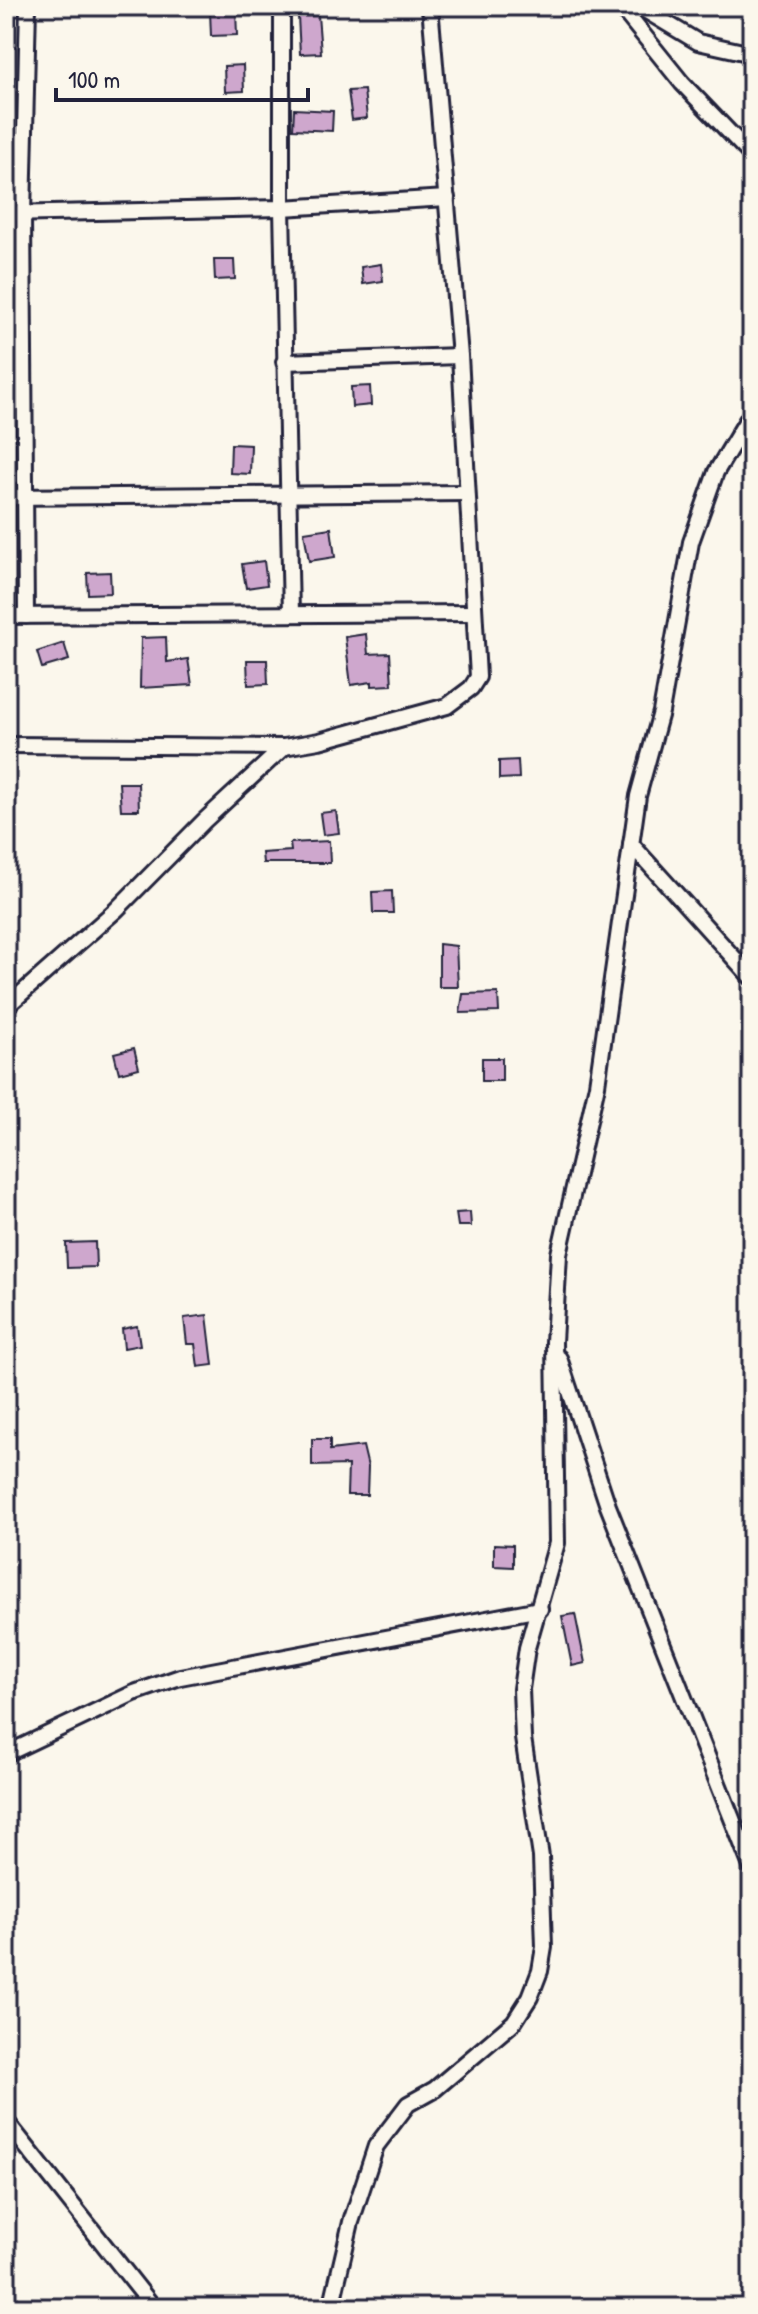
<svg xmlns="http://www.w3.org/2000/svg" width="758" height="2314" font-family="'Patrick Hand',sans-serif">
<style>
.building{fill:#cea7cd;stroke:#22223b;stroke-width:2}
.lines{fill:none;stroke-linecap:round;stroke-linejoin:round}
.minor-casing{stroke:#22223b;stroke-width:20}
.minor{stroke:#fbf7ec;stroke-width:14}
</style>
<rect width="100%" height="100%" fill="#fbf7ec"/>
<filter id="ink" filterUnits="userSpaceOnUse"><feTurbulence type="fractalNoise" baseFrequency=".0125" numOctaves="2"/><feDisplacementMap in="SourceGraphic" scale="16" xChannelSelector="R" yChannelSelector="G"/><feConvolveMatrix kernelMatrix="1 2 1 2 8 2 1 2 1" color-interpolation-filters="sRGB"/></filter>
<g filter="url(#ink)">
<g class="building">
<polygon points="210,11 236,11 237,35 211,36"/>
<polygon points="318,15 321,53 300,54 298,16"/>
<polygon points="243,65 244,91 225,92 224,66"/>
<polygon points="364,90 367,118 352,120 348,91"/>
<polygon points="294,109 333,111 332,131 293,129"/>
<polygon points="214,260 234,260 235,279 215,280"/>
<polygon points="381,264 383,281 363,284 361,267"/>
<polygon points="370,386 371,405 352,407 351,387"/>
<polygon points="231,444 251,445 250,474 230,473"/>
<polygon points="331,528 335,557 309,561 304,532"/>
<polygon points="264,561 267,585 246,588 242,564"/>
<polygon points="110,572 111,593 88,594 87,573"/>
<polygon points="366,634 368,654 390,653 392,685 372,686 372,682 351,685 345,637"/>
<polygon points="166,637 167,662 188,659 192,685 140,688 141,638"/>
<polygon points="64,643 69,660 42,668 37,652"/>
<polygon points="247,660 267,660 268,684 248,685"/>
<polygon points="518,760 519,778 499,779 499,761"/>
<polygon points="119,783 138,783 139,810 121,810"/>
<polygon points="336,811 339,833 323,835 320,813"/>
<polygon points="329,841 330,863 263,863 262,853 291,851 290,843"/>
<polygon points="392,891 393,913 373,913 372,892"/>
<polygon points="439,944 456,946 458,987 439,987"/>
<polygon points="498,993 499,1012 460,1013 463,994"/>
<polygon points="134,1048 139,1068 119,1073 114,1053"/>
<rect x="482" y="1058" width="20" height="23"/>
<polygon points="470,1212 471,1226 458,1226 456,1213"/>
<polygon points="95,1242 96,1267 67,1268 66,1243"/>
<polygon points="207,1315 213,1365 198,1367 195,1344 187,1344 184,1318"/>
<polygon points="137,1326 140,1345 124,1348 122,1329"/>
<polygon points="312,1439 330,1439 330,1450 363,1446 368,1467 367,1495 347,1495 348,1465 312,1466"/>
<polygon points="494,1544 513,1545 513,1567 494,1566"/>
<polygon points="575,1614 585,1663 572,1666 562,1616"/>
</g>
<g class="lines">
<g class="minor-casing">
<g id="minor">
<polyline points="282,6 282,208 291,614"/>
<polyline points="620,6 682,83 752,156"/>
<polyline points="638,6 698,42 752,54"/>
<polyline points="6,214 282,208 447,198"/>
<polyline points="284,362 460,356"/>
<polyline points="6,497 467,493"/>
<polyline points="6,616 474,613"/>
<polyline points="26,616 23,214 28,6"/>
<polyline points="6,745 284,747 319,741 447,706 471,688 478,677 460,356 430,6"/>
<polyline points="631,844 752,978"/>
<polyline points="6,1007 116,910 205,820 284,747"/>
<polyline points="559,1358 608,1506 752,1869"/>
<polyline points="6,1754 134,1693 180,1677 540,1609"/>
<polyline points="6,2121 154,2308"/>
<polyline points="331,2308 351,2222 376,2146 408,2104 435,2089 514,2022 530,1997 540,1971 544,1947 541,1857 523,1738 521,1689 527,1648 557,1543 554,1342 559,1254 597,1085 638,796 661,712 691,542 716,472 752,412"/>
</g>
</g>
<use href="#minor" class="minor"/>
</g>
</g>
<rect width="758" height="2314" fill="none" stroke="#fbf7ec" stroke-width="32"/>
<rect x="16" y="16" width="726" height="2282" fill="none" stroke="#22223b" stroke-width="3" filter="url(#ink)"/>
<path d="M56 88v12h252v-12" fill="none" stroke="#22223b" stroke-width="4"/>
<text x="68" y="88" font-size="24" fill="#22223b" stroke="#fbf7ec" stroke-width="6" paint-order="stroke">100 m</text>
</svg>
